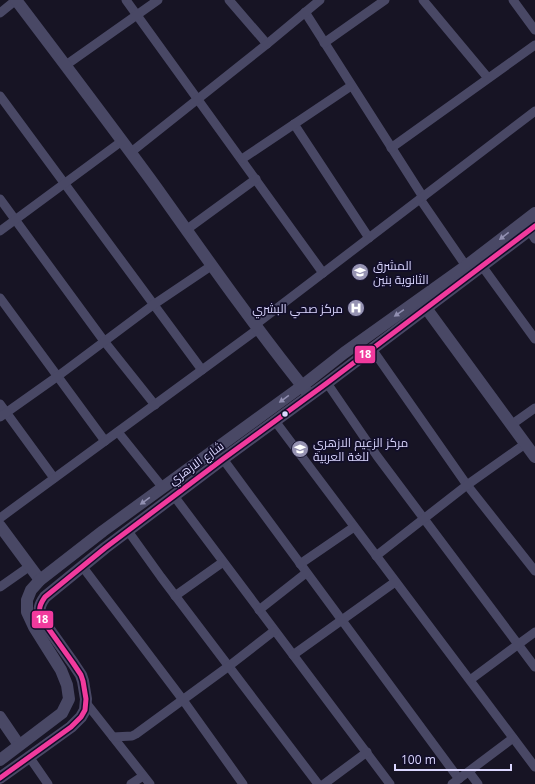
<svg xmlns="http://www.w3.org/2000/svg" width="535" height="784" font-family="'Open Sans',Cairo,sans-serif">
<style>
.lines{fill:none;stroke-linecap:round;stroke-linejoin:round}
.minor{stroke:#494865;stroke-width:9}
.tertiary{stroke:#494865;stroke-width:12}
.bus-1-casing{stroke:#120e2a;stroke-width:8}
.bus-1{stroke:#f13a9d;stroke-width:5}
.oneway{fill:#9290b2}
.bus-dot{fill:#dbd7ff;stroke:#120e2a;stroke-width:1.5}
.labels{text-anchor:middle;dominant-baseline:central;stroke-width:3.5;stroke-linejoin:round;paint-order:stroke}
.poi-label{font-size:12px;fill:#dbd7ff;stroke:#120e2a;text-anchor:start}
.street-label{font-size:12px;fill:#dbd7ff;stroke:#120e2a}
.line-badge{stroke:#120e2a;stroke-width:1.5}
.badge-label{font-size:11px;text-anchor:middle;font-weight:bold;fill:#fff}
</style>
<rect width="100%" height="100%" fill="#171424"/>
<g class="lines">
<g class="minor">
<polyline points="126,0 323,273"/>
<polyline points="229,0 267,44"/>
<polyline points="423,0 488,78"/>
<polyline points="513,0 535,30"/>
<polyline points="305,12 423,197"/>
<polyline points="0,13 16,0"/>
<polyline points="324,43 385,0"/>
<polyline points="66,65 158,0"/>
<polyline points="0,96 202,370"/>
<polyline points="294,124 369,238"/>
<polyline points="391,148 535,45"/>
<polyline points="130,153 267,44 320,0"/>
<polyline points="242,159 351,86"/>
<polyline points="0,199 104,341 155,405"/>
<polyline points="420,199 466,266"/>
<polyline points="186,230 256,179"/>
<polyline points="529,230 535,239"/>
<polyline points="0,231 122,141"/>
<polyline points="482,266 535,339"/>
<polyline points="0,298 105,441"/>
<polyline points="255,325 535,111"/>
<polyline points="372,349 467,485 535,571"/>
<polyline points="327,383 377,456 535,667"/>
<polyline points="0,404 54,478"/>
<polyline points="0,417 58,376 153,305 211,266"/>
<polyline points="275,421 535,767"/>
<polyline points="511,425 535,408"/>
<polyline points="118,432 163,488"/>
<polyline points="223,459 459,779"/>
<polyline points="174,496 390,784"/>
<polyline points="0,518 258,329"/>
<polyline points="128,531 161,577 318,784"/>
<polyline points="376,556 467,485 525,444"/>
<polyline points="300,564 354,527"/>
<polyline points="82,566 183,700 243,784"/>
<polyline points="0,587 30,566"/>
<polyline points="175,596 223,562"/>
<polyline points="259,610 306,573"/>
<polyline points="293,655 395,582"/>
<polyline points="470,680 535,632"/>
<polyline points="87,704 150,784"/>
<polyline points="113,737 132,736 136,734 229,666 274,631"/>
<polyline points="30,758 48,784"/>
<polyline points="469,772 478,784"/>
<polyline points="131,784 143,776"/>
<polyline points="324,784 367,752"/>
<polyline points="452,784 513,738"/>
</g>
<g class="tertiary">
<path d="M16,0C63,62 110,124 156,187C205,256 254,326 307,392"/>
<polyline points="426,308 535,457"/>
<polyline points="0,526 40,580"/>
<polyline points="0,717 19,745"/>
<polyline points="0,760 62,713 69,699 67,685 61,670 34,627 27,612 27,600 31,590 40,580 103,531 302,386 344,353 466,266 535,213"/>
<path d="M0,778L71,727L81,717L85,710L86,699L83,681L81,675L73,663L41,618C38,609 40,604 45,597L105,548L223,459L327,383L535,226"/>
</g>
<g class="bus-1-casing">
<path id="bus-1" d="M0,778L71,727L81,717L85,710L86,699L83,681L81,675L73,663L41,618C38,609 40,604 45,597L105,548L223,459L327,383L535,226"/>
</g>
<use href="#bus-1" class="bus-1"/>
</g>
<defs><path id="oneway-solid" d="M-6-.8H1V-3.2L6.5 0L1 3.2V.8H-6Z"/></defs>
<g class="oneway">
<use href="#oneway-solid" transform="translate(504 236) rotate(142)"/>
<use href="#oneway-solid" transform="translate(399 313) rotate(145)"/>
<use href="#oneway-solid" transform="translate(284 399) rotate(144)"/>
<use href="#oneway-solid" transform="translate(145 501) rotate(144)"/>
</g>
<defs>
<g id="school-disc" transform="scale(0.9)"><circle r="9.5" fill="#9693b2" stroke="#120e2a"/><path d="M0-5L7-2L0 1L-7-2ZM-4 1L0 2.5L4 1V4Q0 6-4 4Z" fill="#fff"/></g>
<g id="hospital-disc" transform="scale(0.9)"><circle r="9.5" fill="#9693b2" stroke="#120e2a"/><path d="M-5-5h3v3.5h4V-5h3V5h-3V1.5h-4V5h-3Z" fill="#fff"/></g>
<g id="university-disc" transform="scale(0.9)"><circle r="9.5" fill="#9693b2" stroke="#120e2a"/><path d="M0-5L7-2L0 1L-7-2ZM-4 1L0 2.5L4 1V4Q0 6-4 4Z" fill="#fff"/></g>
</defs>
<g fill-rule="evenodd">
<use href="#school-disc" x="360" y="272"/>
<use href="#hospital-disc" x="356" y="308"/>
<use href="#university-disc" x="300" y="449"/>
</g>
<circle class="bus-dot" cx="285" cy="414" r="3.5"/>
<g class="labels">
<g class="poi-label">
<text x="373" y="265">المشرق<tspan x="373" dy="14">الثانوية بنين</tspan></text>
<text x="343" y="308" text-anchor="end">مركز صحي البشري</text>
<text x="313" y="442">مركز الزعيم الازهري<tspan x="313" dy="14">للغة العربية</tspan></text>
</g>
<g class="street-label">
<text transform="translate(196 463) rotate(-36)">شارع الازهري</text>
</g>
</g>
<g class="line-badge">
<rect x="354" y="345" width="22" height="19" rx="4" fill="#f13a9d"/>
<rect x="31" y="610" width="23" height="19" rx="4" fill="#f13a9d"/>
</g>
<g class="badge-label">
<text x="365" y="358">18</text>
<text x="42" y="623">18</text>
</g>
<path d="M395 764v6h116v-6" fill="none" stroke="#dbd7ff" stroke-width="2"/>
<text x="401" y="764" font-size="12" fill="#dbd7ff" stroke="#120e2a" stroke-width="3" paint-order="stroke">100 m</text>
</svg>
